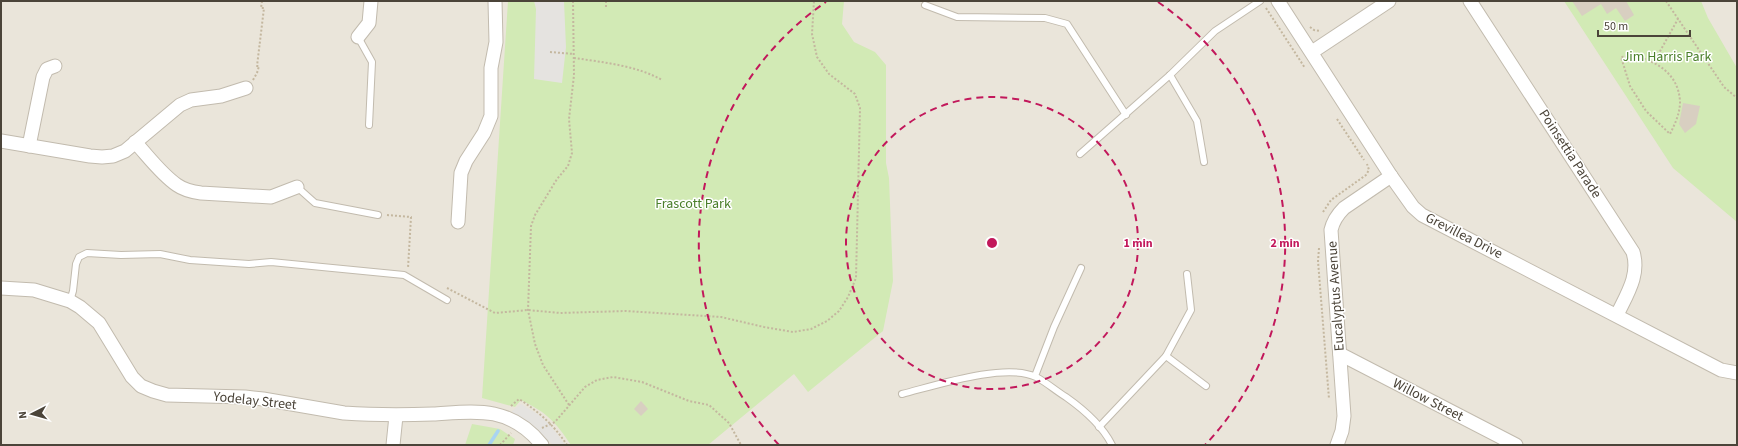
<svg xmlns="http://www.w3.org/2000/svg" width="1738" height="446" font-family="'Source Sans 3',sans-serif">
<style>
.residential{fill:#eae5da}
.green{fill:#d2eab5}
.parking{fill:#e5e3e0}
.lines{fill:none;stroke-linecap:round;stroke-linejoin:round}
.stream{stroke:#a9d4f2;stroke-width:3.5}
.building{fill:#d8cfc1}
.lane-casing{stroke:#c2bbae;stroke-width:8}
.street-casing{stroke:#c2bbae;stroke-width:15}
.path{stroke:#c4b79f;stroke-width:2;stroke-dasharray:2 2;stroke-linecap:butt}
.lane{stroke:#fff;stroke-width:6}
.street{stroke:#fff;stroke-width:13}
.ring{fill:none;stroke:#c2185b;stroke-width:2;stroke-dasharray:7 5}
.labels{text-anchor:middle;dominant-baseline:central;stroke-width:3;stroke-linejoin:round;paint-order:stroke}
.park-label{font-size:14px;fill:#4a7f2a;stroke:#fff}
.street-label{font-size:14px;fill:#4b4439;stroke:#fff}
.centre{fill:#c2185b;stroke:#fff;stroke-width:2}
.ring-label{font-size:12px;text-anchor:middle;font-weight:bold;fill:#c2185b;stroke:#fff;stroke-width:3;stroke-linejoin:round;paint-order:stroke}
</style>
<rect width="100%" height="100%" fill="#f6f3ec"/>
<rect class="residential" x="1" y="1" width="1736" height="444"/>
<g class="green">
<path d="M508,1H844L842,24L854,42L875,52L886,65V163L889,178L893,281L883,331L808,392L794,374L708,445H571C555,421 547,413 521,400L515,407L482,398Z"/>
<polygon points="1564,1 1701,1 1708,18 1737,68 1737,222 1673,168"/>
<polygon points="472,424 500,429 515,439 513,445 465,445"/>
</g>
<g class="parking">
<polygon points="534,1 564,1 566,47 562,83 534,79 536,9"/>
<polygon points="521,404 542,417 551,426 565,445 553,445 530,423 511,412"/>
</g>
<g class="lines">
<polyline class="stream" points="489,445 498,431"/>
</g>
<g class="building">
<polygon points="1572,1 1626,1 1634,15 1625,21 1616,8 1607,14 1601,4 1582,16"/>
<polygon points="1683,103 1700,106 1696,124 1685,133 1679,124"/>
<polygon points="641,401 648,409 641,416 634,409"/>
</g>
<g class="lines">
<g class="lane-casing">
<g id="lane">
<polyline points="925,5 957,17 1045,18 1067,24 1126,115"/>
<polyline points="358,37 372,62 369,125"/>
<polyline points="1170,75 1197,121 1204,162"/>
<polyline points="1080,154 1170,75 1215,31 1260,1"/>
<polyline points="297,187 315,203 378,215"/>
<polyline points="70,301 73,291 76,264 79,257 87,253 121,255 160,254 190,260 249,264 271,262 404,275 447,300"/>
<polyline points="1166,356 1206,386"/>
<polyline points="1035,376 1054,327 1081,268"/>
<path d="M902,394C934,386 1005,362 1036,377C1046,382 1056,391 1066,397C1083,409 1103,427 1112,445"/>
<polyline points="1099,427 1166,356 1191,310 1187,274"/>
</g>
</g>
<g class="street-casing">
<g id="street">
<polyline points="1278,1 1391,176 1413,207 1422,215 1721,370 1737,373"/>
<path d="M1470,1L1633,252C1640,275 1627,294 1617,315"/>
<polyline points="358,37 369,23 371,1"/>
<polyline points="1312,52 1389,1"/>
<polyline points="1,141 90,156 102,157 113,156 125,151 180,105 191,100 221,96 246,88"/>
<path d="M135,142C148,156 161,174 177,185C184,190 193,192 201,193L271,197L297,187"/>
<polyline points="29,146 43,77 47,69 55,66"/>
<polyline points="458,222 461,173 466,161 484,133 491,116 491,68 496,42 495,1"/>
<path d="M1,288L34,290L70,301L80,307L99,323L132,377L141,386L153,391L167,395L245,397L263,399L344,413C373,415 403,415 433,414C452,413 475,410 494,414C513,418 530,430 542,445"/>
<polyline points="1340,354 1516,445"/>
<polyline points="393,445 396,416"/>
<path d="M1337,445L1342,431L1344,416L1331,230C1333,221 1337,215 1344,208L1391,176"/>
</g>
</g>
<g class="path">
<polyline points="606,1 606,8"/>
<polyline points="1666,1 1724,87 1737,98"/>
<polyline points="1266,8 1305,68"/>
<polyline points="1310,27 1314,30 1321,31"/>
<polyline points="550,52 574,54"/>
<path d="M1632,56C1656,60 1679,74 1680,102C1680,113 1675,124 1670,134L1646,111L1630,86L1621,57Z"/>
<path d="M574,58C602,62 638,66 662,80"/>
<polyline points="1654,62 1678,19"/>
<polyline points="253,80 257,73 259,66 257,66 264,8 261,8 262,1"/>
<polyline points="1337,119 1364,160"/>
<polyline points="1323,212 1331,200 1366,175 1369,170 1367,164"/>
<polyline points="387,215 411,217 408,268"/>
<polyline points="1319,248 1318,261 1329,399"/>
<polyline points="447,288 495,313 528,310 560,313 625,311 721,317 764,327 793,332 811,329 827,321 839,311 848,297 856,278 860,108 855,94 829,74 817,57 812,34 814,1"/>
<polyline points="569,405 543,365 535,344 528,310 531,226 535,215 557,179 568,166 572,153 569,119 574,75 573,1"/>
<path d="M511,406L519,399C539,412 554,425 567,445"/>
<polyline points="542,428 555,422 585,387 597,380 613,377 642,382 689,401 709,405 729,423 741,445"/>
<polyline points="500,445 511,433"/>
</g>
<use href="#lane" class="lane"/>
<use href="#street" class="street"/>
</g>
<g class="ring">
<circle cx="992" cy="243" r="146"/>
<path d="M779 445A293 293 0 0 1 826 2M1158 2A293 293 0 0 1 1205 445"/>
</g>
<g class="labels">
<g class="park-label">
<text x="1667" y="57">Jim Harris Park</text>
<text x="693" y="204">Frascott Park</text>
</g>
<g class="street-label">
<text transform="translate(1570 154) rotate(57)">Poinsettia Parade</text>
<text transform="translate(1464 236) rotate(27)">Grevillea Drive</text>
<text transform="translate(1336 296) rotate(-94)">Eucalyptus Avenue</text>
<text transform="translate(1428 400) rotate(27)">Willow Street</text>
<text transform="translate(255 401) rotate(6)">Yodelay Street</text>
</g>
</g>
<circle cx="992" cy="243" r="6" class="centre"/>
<g class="ring-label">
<text x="1138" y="247">1 min</text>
<text x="1285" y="247">2 min</text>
</g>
<rect width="1738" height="446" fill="none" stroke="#4b4439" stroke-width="4"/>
<g transform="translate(32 414) rotate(264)" stroke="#ffffff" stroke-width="3" paint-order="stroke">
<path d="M0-3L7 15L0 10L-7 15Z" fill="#4b4439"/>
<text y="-6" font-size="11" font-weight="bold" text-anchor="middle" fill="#4b4439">N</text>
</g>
<path d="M1598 30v6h92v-6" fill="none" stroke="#4b4439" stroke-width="2"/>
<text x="1604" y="30" font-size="12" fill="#4b4439" stroke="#ffffff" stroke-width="3" paint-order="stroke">50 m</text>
</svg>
